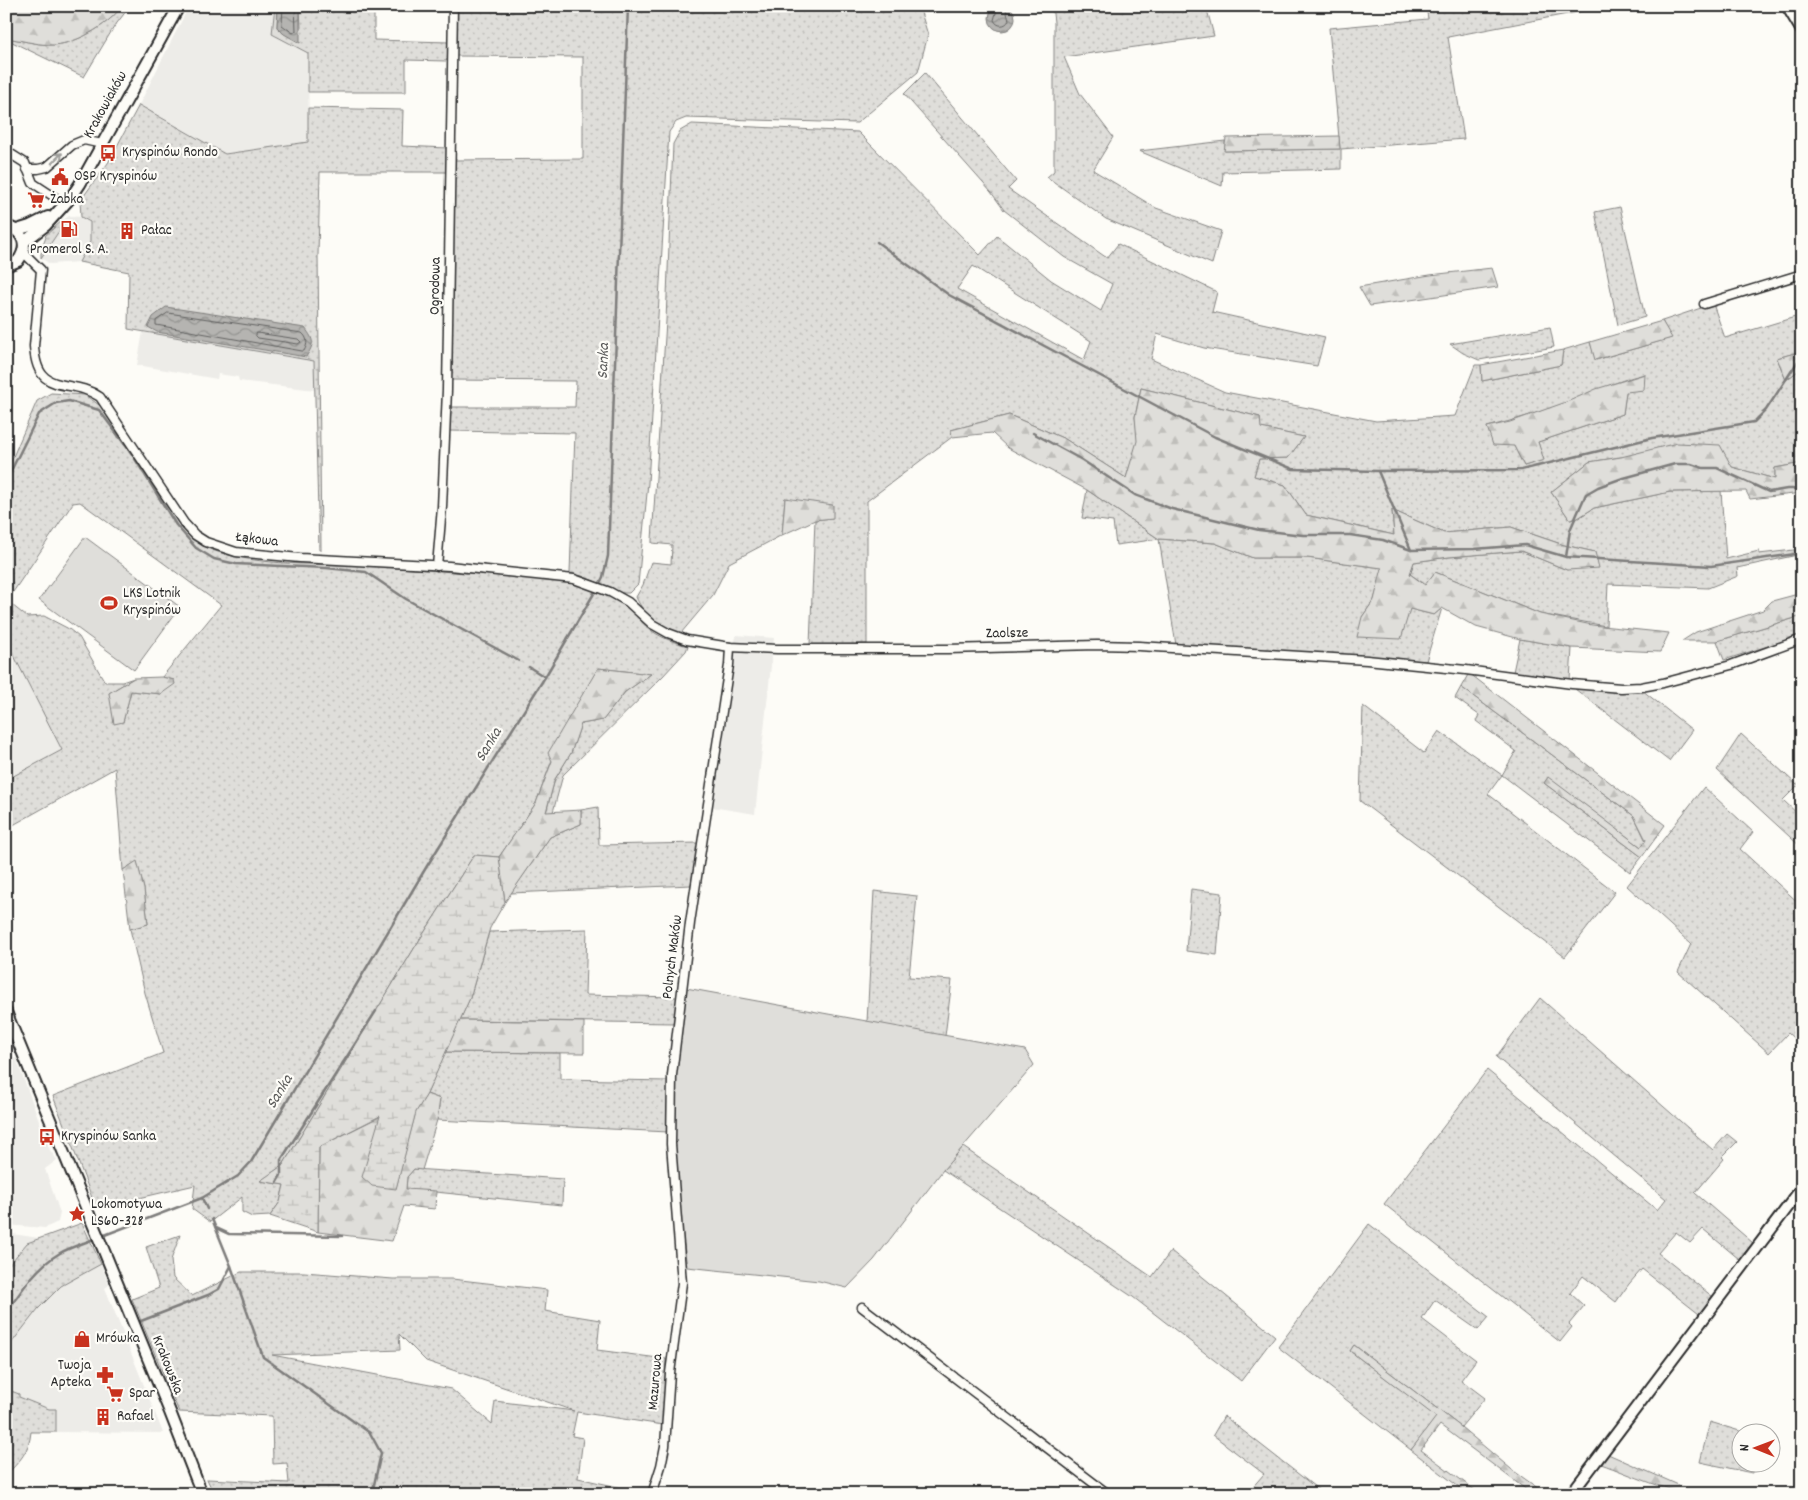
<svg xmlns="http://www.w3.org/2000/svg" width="1808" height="1500" font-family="Dekko,sans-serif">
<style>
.built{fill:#edece8}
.grass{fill:url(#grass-dots);stroke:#858482;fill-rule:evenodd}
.forest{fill:url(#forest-firs);stroke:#858482}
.wetland{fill:url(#wetland-marsh);stroke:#858482}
.garden{fill:#dfdeda;stroke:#858482}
.water{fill:url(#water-waves);stroke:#7e7d7b}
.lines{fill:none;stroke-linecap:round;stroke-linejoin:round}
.shore{stroke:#626261;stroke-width:1}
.stream{stroke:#7e7d7b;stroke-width:2.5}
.street-casing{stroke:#2b2b2b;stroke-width:11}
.secondary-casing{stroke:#2b2b2b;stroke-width:14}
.street{stroke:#fdfcf7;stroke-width:8}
.secondary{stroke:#fdfcf7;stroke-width:10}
.oneway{stroke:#9e9e9b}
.labels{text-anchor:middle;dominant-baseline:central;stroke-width:4.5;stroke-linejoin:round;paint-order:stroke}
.street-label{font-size:15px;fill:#2b2b2b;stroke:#fdfcf7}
.poi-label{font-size:15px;fill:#2b2b2b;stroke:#fdfcf7;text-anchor:start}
.water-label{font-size:16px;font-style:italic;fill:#5b5b5a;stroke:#fdfcf7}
</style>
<defs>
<pattern id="grass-dots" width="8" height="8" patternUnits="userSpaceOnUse" patternTransform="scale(1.25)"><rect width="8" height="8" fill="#dfdeda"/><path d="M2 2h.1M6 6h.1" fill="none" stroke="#c0bfbb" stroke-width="1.8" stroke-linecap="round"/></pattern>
<pattern id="forest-firs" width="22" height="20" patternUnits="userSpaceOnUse" patternTransform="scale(1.25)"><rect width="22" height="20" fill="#dfdeda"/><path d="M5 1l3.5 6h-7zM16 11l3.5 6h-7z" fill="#c0bfbb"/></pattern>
<pattern id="wetland-marsh" width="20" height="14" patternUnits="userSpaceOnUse" patternTransform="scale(1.25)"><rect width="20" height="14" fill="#dfdeda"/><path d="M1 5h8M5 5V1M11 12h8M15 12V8" fill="none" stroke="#c0bfbb"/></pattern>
<pattern id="water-waves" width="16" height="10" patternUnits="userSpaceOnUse" patternTransform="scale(1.25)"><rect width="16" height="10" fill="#b5b4b1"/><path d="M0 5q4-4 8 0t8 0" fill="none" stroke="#939390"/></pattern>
</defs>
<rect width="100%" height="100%" fill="#fdfcf7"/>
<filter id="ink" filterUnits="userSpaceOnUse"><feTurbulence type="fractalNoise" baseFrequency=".02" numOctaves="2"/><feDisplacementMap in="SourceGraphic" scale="10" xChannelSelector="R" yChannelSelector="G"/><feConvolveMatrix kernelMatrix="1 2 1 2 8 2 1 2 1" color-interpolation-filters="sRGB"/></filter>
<g filter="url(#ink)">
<g class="built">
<polygon points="189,6 275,6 272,34 308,53 309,142 225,154 139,105"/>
<polygon points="69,216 81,217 90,221 90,242 79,262 50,264 41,258 63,225 63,220"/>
<polygon points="143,332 315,361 315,390 239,381 238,377 218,374 217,379 137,365"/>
<polygon points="736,635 774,638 755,814 712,807"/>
<polygon points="6,640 62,750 6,780"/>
<polygon points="6,1049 11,1059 16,1058 50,1150 57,1160 45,1169 60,1213 58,1222 45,1228 6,1225"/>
<polygon points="6,1233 39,1238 27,1243 8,1267 6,1266"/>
<polygon points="101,1264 109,1285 105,1288 163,1433 56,1432 56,1409 49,1409 19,1397 19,1394 6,1389 6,1350 38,1309 61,1286"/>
</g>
<g class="grass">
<path d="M122,6H130L114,27L84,77L6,39V38C20,40 35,44 49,45C73,46 108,26 122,6Z"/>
<polygon points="275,6 278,6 277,27 301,29 300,6 374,6 374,40 449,42 449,56 446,61 406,60 406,92 308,92 308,53 272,34"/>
<polygon points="457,6 919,6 928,35 918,72 857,123 686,118 676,122 669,132 648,483 638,584 629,593 622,593 582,576 570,573 575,433 448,431 448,407 575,407 576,381 450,380 454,160 583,159 583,57 456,56"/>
<polygon points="1052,6 1206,6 1214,36 1064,57 1080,94 1113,137 1093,170 1156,208 1221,231 1212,264 1106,219 1047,177 1054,171 1054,22"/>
<polygon points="1426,6 1604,7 1448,37 1464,139 1341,149 1341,169 1223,172 1222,186 1139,151 1225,141 1225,151 1340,149 1329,28 1428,19"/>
<path d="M925,73L1016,181L1008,189L1107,258L1118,244L1217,292L1212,312L1325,337L1317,366L1204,348L1157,334L1151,359L1225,392L1376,421L1455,416L1475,365H1481L1482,381L1561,365L1563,350L1590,342L1596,360L1671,338L1662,321L1713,304L1725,338L1802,315V351L1777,358L1786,380L1802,368V463L1775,468V479L1732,467L1621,457L1589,462L1551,492L1570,520L1578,518L1594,508L1670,492L1721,491L1726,559L1759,551V554L1802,549V554L1737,568L1738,576L1708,588L1608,584L1606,626L1540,614L1435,572L1426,585L1410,574L1414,562L1449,557L1521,551L1567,570L1595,552L1564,545L1511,527L1444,533L1392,510L1394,535L1306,515L1285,485L1254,476L1259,459L1288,458L1304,437L1260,428V417L1141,388L1135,417L1138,441L1126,478L1065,439L1009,415L951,430L952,437L867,501V644L810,645L815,520L832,518L785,498L782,535L729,563L713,595L681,633C661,626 645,618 636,597L643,585L651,562L671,564L672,545L652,543V540L666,321L673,144L680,131L692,124L858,132L980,255L997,236L1051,280L1101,311L1112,284L1064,257L1004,210L991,192L904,94ZM973,266L1091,341L1084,360L957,289ZM1645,374L1626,392L1623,414L1538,442L1543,460L1524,466L1514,446L1487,427C1515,420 1542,412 1568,402C1594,392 1618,380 1645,374Z"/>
<polygon points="139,105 225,154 308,142 308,108 403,110 402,146 448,148 447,172 320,172 318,255 321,550 319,550 314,361 128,329 129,272 79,262 90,242 90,222 81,217 80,201 108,163"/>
<polygon points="1620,207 1645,317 1618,325 1595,212"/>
<polygon points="63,220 63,225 41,258 41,251 46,237 45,236"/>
<polygon points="1550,327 1554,347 1479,360 1463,353 1450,344"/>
<path d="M51,393L85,395L102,407L187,533C194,540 202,546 212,550C259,567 319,563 369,566C435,570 500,576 566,581C590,586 611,593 630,609C638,615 643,626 652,631C662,638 676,643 688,646L686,651L663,676L563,775L553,812L546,813L555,779L571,753L581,724L603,720L625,692L651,674L598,668L552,760L536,803L499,857L474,855L415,947L283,1165L261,1181L284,1185L280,1202L270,1216L252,1217L242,1212V1197L210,1222L192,1209L195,1185L96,1208L53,1096L163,1053L145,993L130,929L148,924L144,889L137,862L123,870L115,768L6,829V780L62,750L6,640V473L37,401ZM80,502L221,605L162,677L174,680L161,694L131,691L123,722L109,693L134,678L122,682H105L79,637L69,629L44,616L27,617L7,601L73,503Z"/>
<polygon points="1087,490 1159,539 1215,543 1253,558 1307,558 1383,568 1374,600 1362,617 1410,609 1434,615 1442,608 1426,661 1176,645 1159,539 1116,545 1113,522 1082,518"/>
<polygon points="1802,616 1802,635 1724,660 1717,641"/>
<polygon points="1520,639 1572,648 1570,680 1513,672"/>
<polygon points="1461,687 1634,816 1646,841 1641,847 1548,778 1544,783 1642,857 1630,872 1502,775 1488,794 1615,892 1565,957 1360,801 1363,706 1424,753 1439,731 1502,775 1516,751 1476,721 1479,715 1455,698"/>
<polygon points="1575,689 1642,690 1692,730 1669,761"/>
<polygon points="1741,734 1797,785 1802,779 1802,790 1797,786 1783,800 1802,818 1802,848 1717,770"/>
<polygon points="1704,787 1753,832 1740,849 1802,906 1802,1046 1788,1033 1769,1053 1678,972 1691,944 1627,886"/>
<polygon points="598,807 599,845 699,843 691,885 511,893 550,837 581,824 581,810"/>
<polygon points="1191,889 1222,893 1217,955 1186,951"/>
<polygon points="874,891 917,896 909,977 952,980 945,1036 867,1022"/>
<polygon points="587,929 585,995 678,997 674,1023 460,1020 470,998 489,932"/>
<polygon points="1540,998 1713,1150 1727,1134 1737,1142 1722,1157 1724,1159 1695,1193 1753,1243 1739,1259 1703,1229 1690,1243 1676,1232 1658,1253 1713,1297 1699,1314 1642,1269 1629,1284 1616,1302 1583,1276 1570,1293 1584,1306 1569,1324 1572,1327 1560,1342 1384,1204 1487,1070 1657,1210 1666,1199 1496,1057"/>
<polygon points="445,1052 560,1053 560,1079 668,1081 668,1132 437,1120 440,1099 427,1094"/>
<polygon points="963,1147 1152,1277 1171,1251 1275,1336 1241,1381 1133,1297 943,1170"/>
<polygon points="414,1169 563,1179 562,1205 406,1189 407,1177"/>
<polygon points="82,1223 101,1264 61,1286 38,1309 6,1350 6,1266 8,1266 27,1243"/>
<polygon points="1369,1224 1489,1317 1478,1330 1435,1300 1422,1319 1476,1360 1461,1380 1485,1398 1461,1427 1354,1345 1350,1351 1437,1417 1411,1450 1278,1347"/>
<path d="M180,1235L171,1260L173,1278L192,1296L241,1272H304L393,1279H452L547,1290L545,1311L600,1320L597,1350L666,1359L663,1425L577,1412L572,1436L583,1438L578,1478L649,1494H214L207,1479L289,1483L287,1463L273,1464L272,1416L179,1412L132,1299L159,1288L146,1247ZM399,1334L426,1361L574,1411L495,1401L492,1424L451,1389L272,1355L400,1350Z"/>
<path d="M6,1389L19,1394V1397L49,1409H56V1432H31C29,1452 20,1461 6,1475Z"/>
<polygon points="1224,1416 1324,1494 1255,1494 1250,1490 1264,1474 1213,1435"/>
<polygon points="1710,1422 1743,1432 1740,1432 1740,1462 1755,1463 1752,1473 1700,1462"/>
</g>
<g class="forest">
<path d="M6,6H122C108,26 73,46 49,45C35,44 20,40 6,38Z"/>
<polygon points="1339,136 1340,149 1224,151 1226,138"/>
<polygon points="1492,268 1498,287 1370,306 1359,287 1430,275"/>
<polygon points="1662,321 1672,338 1595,360 1590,342"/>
<polygon points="1563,350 1561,365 1482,381 1481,365"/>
<polygon points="1802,351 1802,368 1786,380 1777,358"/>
<polygon points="1645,374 1644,390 1626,392 1623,414 1538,442 1544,460 1524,466 1514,446 1493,445 1487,427 1510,422 1569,401 1596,389"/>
<polygon points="1141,388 1260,417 1261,428 1304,437 1288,458 1259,459 1254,476 1285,485 1306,515 1394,535 1392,510 1444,533 1511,527 1564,545 1595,552 1599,568 1567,570 1521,551 1449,557 1414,562 1410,574 1425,585 1435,572 1540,614 1592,625 1669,633 1660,652 1572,648 1520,639 1476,627 1442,608 1434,615 1410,609 1401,639 1357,637 1362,617 1374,600 1382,568 1307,558 1253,558 1215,543 1159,539 1087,490 1008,448 992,433 952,437 951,430 1009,415 1065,439 1126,478 1137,441 1135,417"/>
<polygon points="1677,443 1720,445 1732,467 1775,479 1775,468 1802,463 1802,493 1750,499 1746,491 1670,492 1594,508 1578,518 1570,520 1551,492 1589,462 1621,457"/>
<polygon points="785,498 833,505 833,518 815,520 782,535"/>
<polygon points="1802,593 1802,616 1717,641 1682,641 1696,632 1763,610 1772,601"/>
<polygon points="598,668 651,674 625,692 603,720 581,724 571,753 555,779 546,812 581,810 581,824 550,837 505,902 499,857 536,803 552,761 548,753"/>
<polygon points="1469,673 1665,825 1642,857 1544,783 1548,777 1641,847 1646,840 1634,816 1461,687"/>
<polygon points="162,677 174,680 175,684 161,694 131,691 123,722 114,724 109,693 134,678"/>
<polygon points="137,861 144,889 148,924 130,929 123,870"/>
<polygon points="460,1020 584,1022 584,1053 445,1052"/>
<polygon points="427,1094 440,1099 437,1120 422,1170 414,1169 407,1177 406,1189 436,1191 435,1209 404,1206 392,1241 318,1232 319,1147 381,1116 396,1188 416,1111"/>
<polygon points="1354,1345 1461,1427 1511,1469 1546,1494 1532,1494 1440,1425 1421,1450 1480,1494 1468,1494 1411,1450 1436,1417 1350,1351"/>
<path d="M1608,1454L1692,1491L1700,1494C1671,1494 1630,1474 1601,1464Z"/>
</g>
<polygon class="wetland" points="474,855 499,857 505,902 490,928 470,998 427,1094 416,1112 396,1189 372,1186 362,1177 380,1116 319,1147 318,1232 270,1216 280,1202 284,1185 260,1181 283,1165 415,947"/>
<g class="garden">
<polygon points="85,537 180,607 134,670 39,600"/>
<path d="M686,988L1025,1050L1034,1065L943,1170L874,1260L847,1288L819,1281L687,1267C678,1205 672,1142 676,1079C677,1049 683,1018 686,988Z"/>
</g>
<g class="water">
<circle cx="1002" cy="18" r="13"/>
<polygon points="278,6 300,6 300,43 284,34 277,27"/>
<path d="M166,307L305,328C315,341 314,344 306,357L157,332L148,327L153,317Z"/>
</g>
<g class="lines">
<g class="shore">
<polyline points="283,6 282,25 293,33 296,31 295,6"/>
<path d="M998,6L994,20C997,27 1006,27 1009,20L1005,6"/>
<path d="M168,313L302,333C308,338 308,344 304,351H302L156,325V321Z"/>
<polygon points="257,333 298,339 301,342 298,344 258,338 256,336"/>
</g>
<g class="stream">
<polyline points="877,242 949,295 1215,437 1293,469 1378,471 1521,470 1652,438 1754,422 1766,410 1802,355"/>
<polyline points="1033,433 1082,460 1135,495 1172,509 1259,530 1303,535 1350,535 1383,540 1411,550 1474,549 1525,545 1566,557 1711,566 1802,553"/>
<polyline points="1378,471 1411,550"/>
<polyline points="6,481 39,414 56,403 69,401 99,410 132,454 176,525 196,548 214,559 236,564 326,568 366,572 406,599 519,661"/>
<polyline points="1566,557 1570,530 1586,494 1598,487 1620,479 1675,464 1691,464 1703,468 1717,468 1769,492 1787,489 1802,489"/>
<polyline points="599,585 603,577 608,556 628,6"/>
<polyline points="529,667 545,677"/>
<polyline points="277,1182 281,1175 281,1160 376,1011"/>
<polyline points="202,1198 207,1209"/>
<polyline points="216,1228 229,1234 342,1236"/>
<polyline points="102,1236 202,1198 238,1176 251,1162 427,866 545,677 596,590"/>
<polyline points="231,1266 263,1357 370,1433 381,1453 372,1494"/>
<path d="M6,1313C21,1291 36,1267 60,1253C71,1247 85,1243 96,1238"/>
<polyline points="141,1321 208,1295 219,1289 231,1266 212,1219"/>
</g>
<g class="street-casing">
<g id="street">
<polyline points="6,151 25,163 33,183 65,204"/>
<polyline points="27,169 38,169 47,167 72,145 84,140 102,144"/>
<path d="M23,252L41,270L34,346C37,399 70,376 100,397L184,523L195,535L206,542L236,552L300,558L449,566L574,579L610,592L628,602L652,624L668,633L687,640L730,647L777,649H948L1097,645L1139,646L1367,660L1466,670L1572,684L1621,688L1641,687L1663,683L1731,665L1802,639"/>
<polyline points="1704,304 1802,274"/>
<polyline points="437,566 442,507 447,390 453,6"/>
<polyline points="862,1307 1108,1494"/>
<polyline points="652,1494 661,1466 665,1446 670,1373 682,1283 671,1144 672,1075 690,923 729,665 730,647"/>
</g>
</g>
<g class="secondary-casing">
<g id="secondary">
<polyline points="1787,6 1802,31"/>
<path d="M6,226C24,231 29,246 18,261L6,266"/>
<polyline points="17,230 30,226 48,217"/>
<polyline points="24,242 46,225 72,196 80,184 179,6"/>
<polyline points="6,1012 170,1412 202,1494"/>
<polyline points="1571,1494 1802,1188"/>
</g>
</g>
<use href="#street" class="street"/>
<use href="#secondary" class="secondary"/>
</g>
<defs><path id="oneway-shaft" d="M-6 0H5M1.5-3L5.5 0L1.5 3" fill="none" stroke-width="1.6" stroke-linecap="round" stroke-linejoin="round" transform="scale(1.25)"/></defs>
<use class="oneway" href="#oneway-shaft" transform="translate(57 158) rotate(-45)"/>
</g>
<defs>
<g id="bus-bare" transform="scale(1.35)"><path d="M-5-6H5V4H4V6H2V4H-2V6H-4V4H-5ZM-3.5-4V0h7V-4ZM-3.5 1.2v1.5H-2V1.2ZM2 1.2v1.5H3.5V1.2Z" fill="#c8321e" stroke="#fdfcf7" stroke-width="2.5" paint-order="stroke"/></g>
<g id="civic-bare" transform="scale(1.35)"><path d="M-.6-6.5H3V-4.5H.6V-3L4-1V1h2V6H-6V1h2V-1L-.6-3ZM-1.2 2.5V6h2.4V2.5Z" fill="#c8321e" stroke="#fdfcf7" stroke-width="2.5" paint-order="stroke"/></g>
<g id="supermarket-bare" transform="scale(1.35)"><path d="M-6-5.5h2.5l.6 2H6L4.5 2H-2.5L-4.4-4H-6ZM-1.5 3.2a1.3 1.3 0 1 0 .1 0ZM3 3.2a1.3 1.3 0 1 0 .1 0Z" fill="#c8321e" stroke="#fdfcf7" stroke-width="2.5" paint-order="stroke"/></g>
<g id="fuel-bare" transform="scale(1.35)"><path d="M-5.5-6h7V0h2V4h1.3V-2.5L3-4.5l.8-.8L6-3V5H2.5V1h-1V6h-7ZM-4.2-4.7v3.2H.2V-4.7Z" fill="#c8321e" stroke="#fdfcf7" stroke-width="2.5" paint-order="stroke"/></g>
<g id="building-bare" transform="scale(1.35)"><path d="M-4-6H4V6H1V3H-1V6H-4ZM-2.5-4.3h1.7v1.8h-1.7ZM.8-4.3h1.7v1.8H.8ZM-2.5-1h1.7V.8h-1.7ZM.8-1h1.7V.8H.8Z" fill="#c8321e" stroke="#fdfcf7" stroke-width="2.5" paint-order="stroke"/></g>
<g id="stadium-bare" transform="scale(1.35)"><path d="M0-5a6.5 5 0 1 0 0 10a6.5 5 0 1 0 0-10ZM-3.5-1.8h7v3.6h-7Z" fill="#c8321e" stroke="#fdfcf7" stroke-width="2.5" paint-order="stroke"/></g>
<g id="sight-bare" transform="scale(1.35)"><path d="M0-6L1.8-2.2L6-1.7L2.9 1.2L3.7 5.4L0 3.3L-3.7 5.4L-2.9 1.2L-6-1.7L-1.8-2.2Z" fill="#c8321e" stroke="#fdfcf7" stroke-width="2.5" paint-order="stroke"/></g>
<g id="shop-bare" transform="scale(1.35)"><path d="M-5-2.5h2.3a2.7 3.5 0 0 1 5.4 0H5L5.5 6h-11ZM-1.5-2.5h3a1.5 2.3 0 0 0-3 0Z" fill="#c8321e" stroke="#fdfcf7" stroke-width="2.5" paint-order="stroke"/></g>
<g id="pharmacy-bare" transform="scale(1.35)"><path d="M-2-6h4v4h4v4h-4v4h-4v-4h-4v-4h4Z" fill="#c8321e" stroke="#fdfcf7" stroke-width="2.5" paint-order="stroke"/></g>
</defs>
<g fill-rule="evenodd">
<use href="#bus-bare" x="108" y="153"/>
<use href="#civic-bare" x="60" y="177"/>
<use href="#supermarket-bare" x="36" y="200"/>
<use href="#fuel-bare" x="69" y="229"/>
<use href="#building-bare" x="127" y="231"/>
<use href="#stadium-bare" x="109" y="603"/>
<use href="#bus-bare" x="47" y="1137"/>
<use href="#sight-bare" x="77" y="1214"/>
<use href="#shop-bare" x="82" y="1339"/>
<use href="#pharmacy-bare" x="105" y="1375"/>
<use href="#supermarket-bare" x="115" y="1394"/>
<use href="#building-bare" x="103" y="1417"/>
</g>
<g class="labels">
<g class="street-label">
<text transform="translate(106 105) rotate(-61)">Krakowiaków</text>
<text transform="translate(436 286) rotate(-89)">Ogrodowa</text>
<text transform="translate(257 540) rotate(7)">Łąkowa</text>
<text transform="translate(1007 634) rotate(-1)">Zaolsze</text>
<text transform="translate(673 957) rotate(-83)">Polnych Maków</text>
<text transform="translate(167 1365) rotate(68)">Krakowska</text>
<text transform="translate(656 1382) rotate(-85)">Mazurowa</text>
</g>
<g class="poi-label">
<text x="122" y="153">Kryspinów Rondo</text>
<text x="74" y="177">OSP Kryspinów</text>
<text x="50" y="200">Żabka</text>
<text x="141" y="231">Pałac</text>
<text x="69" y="250" text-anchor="middle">Promerol S. A.</text>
<text x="123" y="594">LKS Lotnik<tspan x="123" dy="17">Kryspinów</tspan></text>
<text x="61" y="1137">Kryspinów Sanka</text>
<text x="91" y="1205">Lokomotywa<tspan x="91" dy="17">LS60-328</tspan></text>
<text x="96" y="1339">Mrówka</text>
<text x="91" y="1366" text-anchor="end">Twoja<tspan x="91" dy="17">Apteka</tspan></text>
<text x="129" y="1394">Spar</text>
<text x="117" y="1417">Rafael</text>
</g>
<g class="water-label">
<text transform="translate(604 361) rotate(-88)">Sanka</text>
<text transform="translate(489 745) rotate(-59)">Sanka</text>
<text transform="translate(280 1092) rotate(-59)">Sanka</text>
</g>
</g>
<rect width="1808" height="1500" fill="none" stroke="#fdfcf7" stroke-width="25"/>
<rect x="12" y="12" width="1783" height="1475" fill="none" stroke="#2b2b2b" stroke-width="2" filter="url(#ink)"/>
<g transform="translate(1756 1448) rotate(271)"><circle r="24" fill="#fdfcf7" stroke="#a9a8a5"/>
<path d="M0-4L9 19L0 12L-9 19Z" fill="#c8321e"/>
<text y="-8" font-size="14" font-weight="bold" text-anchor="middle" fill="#2b2b2b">N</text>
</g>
</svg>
